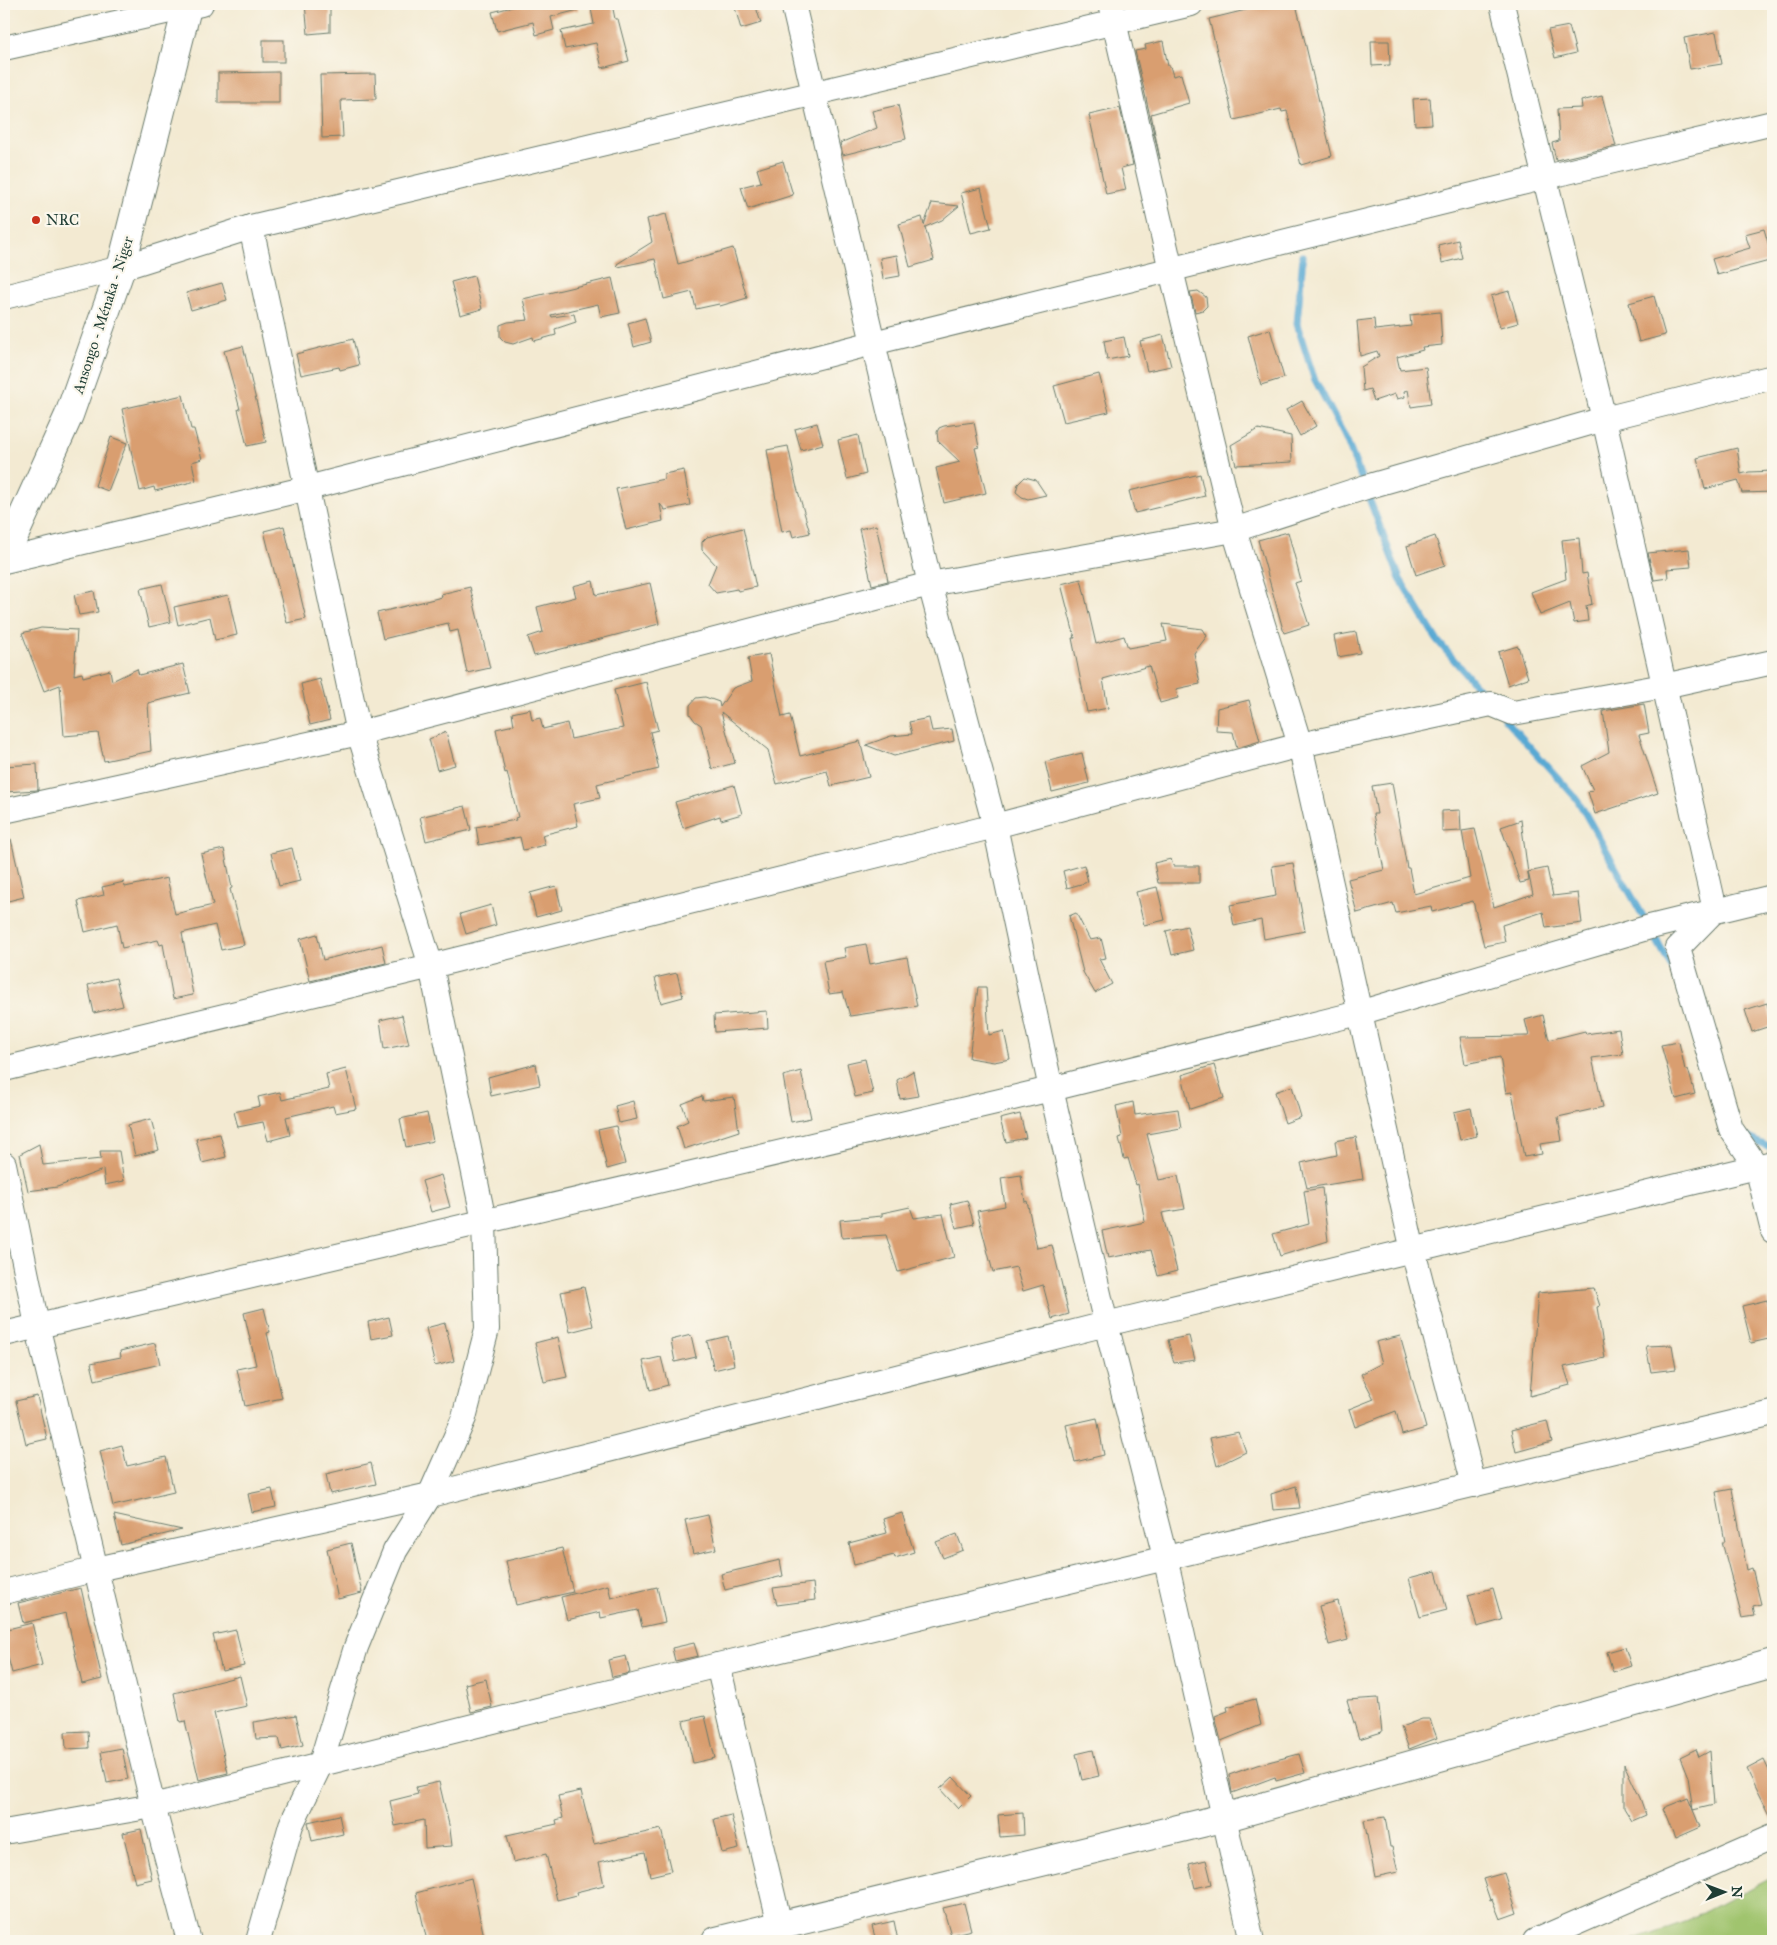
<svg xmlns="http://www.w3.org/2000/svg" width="1777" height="1945" font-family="'IM FELL Great Primer',serif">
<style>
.green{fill:#a0c46e;stroke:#608051}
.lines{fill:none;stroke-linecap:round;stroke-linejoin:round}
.stream{stroke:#58a9d3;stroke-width:7}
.building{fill:#d99e70}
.minor-casing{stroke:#697a6b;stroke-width:26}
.tertiary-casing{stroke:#697a6b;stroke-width:30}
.secondary-casing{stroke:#697a6b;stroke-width:30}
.minor{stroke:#fff;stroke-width:24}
.tertiary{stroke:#fff;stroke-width:28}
.secondary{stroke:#fff;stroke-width:28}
.poi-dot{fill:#c8321e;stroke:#fbf7ec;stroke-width:2}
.labels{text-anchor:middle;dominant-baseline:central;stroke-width:4.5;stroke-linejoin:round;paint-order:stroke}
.poi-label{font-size:15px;fill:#1f3d34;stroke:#fbf7ec;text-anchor:start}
.street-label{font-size:15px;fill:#1f3d34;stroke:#fbf7ec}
</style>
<rect width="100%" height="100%" fill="#fbf7ec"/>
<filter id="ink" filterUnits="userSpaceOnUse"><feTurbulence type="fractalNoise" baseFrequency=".02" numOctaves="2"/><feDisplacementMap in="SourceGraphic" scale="10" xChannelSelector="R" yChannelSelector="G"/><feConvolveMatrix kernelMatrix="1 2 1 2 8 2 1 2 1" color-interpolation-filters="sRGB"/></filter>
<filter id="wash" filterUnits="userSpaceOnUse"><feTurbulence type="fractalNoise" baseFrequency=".0096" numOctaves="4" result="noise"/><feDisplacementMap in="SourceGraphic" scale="20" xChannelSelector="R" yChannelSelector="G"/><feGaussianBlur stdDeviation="1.12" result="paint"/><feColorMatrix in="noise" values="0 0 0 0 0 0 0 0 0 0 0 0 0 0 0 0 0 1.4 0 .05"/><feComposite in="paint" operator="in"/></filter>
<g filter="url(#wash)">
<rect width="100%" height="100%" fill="#f3ead2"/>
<polygon class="green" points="1773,1876 1773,1941 1632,1941 1688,1921"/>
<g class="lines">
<g class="stream">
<polyline points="1303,256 1297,324 1314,378 1347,441 1400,579 1437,640 1489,701"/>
<polyline points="1504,718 1577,799 1674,971"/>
<polyline points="1745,1136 1770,1148 1773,1153"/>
</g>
</g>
<g id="blocks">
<g class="building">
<polygon points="305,4 330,4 330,32 308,34"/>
<polygon points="524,4 577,4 578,10 551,17 554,30 536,35 533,22 497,31 492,12"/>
<polygon points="590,4 612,4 615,19 618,19 629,61 602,68 596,43 565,49 561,31 594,24"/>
<polygon points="734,4 755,4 761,23 741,29"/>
<polygon points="1258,4 1296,4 1332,156 1301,165 1287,111 1282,112 1281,109 1234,120 1209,19 1258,7"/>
<polygon points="1569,26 1576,53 1555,58 1548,30"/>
<polygon points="1716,32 1722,64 1690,69 1684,38"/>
<rect x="263" y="40" width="21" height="22"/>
<polygon points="1163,41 1168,66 1170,66 1173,76 1181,74 1189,103 1151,114 1160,159 1135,51 1146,49 1145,45"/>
<polygon points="1371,41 1389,41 1390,65 1372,66"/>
<polygon points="279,72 279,103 218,103 218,73"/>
<polygon points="375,74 376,99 341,100 343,137 322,138 320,75"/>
<polygon points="1602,96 1616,146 1556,160 1552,143 1559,141 1557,109 1582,108 1581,101"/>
<polygon points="1430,98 1432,124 1415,125 1413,99"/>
<polygon points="898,105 906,139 843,155 840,143 877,128 872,111"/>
<polygon points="1120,108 1133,165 1121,168 1126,190 1106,194 1089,115"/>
<polygon points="783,161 793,195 748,209 741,187 761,182 757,169"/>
<polygon points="981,188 991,228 971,233 961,193"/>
<polygon points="932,203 959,206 942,220 925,227 934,260 910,267 899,224 922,217 924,225"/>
<polygon points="666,214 678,264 733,248 747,298 720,306 719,304 696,309 692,292 664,299 655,259 618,267 617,264 652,242 647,219"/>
<polygon points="1764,229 1773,260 1717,275 1712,259 1750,248 1745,234"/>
<polygon points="1458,240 1462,258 1442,263 1438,245"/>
<polygon points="897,255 900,276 883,279 880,258"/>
<polygon points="474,276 482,309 460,315 451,282"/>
<polygon points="612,278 620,313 601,317 598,304 551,315 552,317 574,314 576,322 555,329 556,335 534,341 533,337 513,344 505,342 500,337 500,325 508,322 528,320 523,299"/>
<polygon points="222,283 227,300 191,310 186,293"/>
<polygon points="1198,291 1206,297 1207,306 1203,310 1195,312 1190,292"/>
<polygon points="1509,291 1518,323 1500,328 1491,296"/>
<polygon points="1654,296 1665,335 1639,342 1629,303"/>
<polygon points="1440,312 1442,345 1422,347 1423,350 1397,357 1400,370 1426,367 1431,404 1411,407 1408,390 1404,391 1405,397 1397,399 1395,394 1374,401 1370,389 1363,391 1361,367 1379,356 1377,351 1360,356 1357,321 1374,319 1375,330 1411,326 1410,315"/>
<polygon points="645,318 651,342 634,347 628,323"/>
<polygon points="1270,329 1284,378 1261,385 1248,336"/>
<polygon points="1163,335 1171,366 1147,371 1140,341"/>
<polygon points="1124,337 1128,356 1107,360 1104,341"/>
<polygon points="353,339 359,365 340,370 339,367 301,375 296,354"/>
<polygon points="243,346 266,442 247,446 238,409 240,409 224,351"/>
<polygon points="1099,374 1109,412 1064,422 1054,386"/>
<polygon points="183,395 191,429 194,429 202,459 192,462 196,481 155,491 154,487 140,491 122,409"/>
<polygon points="1302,401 1316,426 1300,436 1286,410"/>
<polygon points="974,422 979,447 975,448 986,493 944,503 936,468 960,462 938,441 937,432 939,428 944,426"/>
<polygon points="817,423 823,444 801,450 795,429"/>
<polygon points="1258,429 1291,436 1292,462 1236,465 1231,445"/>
<polygon points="858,435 866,474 847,479 838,440"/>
<polygon points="111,437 127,443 108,491 95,486"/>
<polygon points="788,446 796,484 810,533 793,537 791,530 782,532 767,450"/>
<polygon points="1737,448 1741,474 1749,472 1773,471 1773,492 1742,493 1738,480 1705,489 1697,458"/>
<polygon points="684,470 690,505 665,510 660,504 663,521 626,530 616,489 664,479 664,474"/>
<polygon points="1200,474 1205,496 1135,513 1129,491"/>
<polygon points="1025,477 1036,480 1046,495 1028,499 1022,497 1016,492 1018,484"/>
<polygon points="876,525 888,581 872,585 859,529"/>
<polygon points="284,526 306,619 287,623 264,531"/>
<polygon points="743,528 756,587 738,591 737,589 716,593 708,584 716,565 702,550 702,542 707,537"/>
<polygon points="1288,532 1301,581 1295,583 1309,625 1284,633 1258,540"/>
<polygon points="1435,536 1445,565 1416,575 1407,546"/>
<polygon points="1579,538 1582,574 1587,573 1592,604 1586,606 1588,621 1574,623 1570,603 1540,615 1531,592 1566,579 1562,540"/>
<polygon points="1689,549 1691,567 1667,569 1668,578 1654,580 1648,553"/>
<polygon points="1081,579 1096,644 1124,636 1128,648 1167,641 1163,624 1203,629 1207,636 1194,653 1200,684 1176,689 1178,698 1160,703 1149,666 1103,679 1108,708 1087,712 1072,638 1075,638 1061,584"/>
<polygon points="593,581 596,595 650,583 659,624 534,656 528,637 543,632 537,607 576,597 573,586"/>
<polygon points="162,584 171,622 149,627 140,589"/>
<polygon points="470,587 490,668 467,673 458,630 450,632 448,623 383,639 377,613 442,597 441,594"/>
<polygon points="94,591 98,612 79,615 74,595"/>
<polygon points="228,595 237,635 215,640 210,617 178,625 174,607"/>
<polygon points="41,628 77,630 74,675 82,673 83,677 110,670 112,681 137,669 139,675 183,664 190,693 148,703 151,751 104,761 98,733 64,736 60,685 44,691 22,633"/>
<polygon points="1356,632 1360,653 1338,657 1334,636"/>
<polygon points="1518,646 1528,678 1508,685 1498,652"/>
<polygon points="769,654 782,717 790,715 800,756 860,741 869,777 831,786 827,771 777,784 768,750 721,712 735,763 712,769 701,725 695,721 690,714 690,705 696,698 705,697 719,702 720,707 733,688 752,681 748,658"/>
<polygon points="320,679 330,720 310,725 301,684"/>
<polygon points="646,682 658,730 650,732 659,769 597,784 600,798 573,804 578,826 542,835 545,845 523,850 520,837 479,845 476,827 516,820 515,818 518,817 507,772 505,773 496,729 514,725 512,713 530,709 532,720 540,718 543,729 567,723 571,739 623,728 614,690"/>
<polygon points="1249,700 1260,741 1237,748 1233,732 1216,731 1217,708"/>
<polygon points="1644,704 1649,733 1639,735 1658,793 1595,814 1588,792 1593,790 1582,766 1609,752 1603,711"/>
<polygon points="929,718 932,731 952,729 954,741 894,756 866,745 891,736 912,734 909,722"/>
<polygon points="446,732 455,765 437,770 429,739"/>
<polygon points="1082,753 1089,783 1052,792 1045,762"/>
<polygon points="37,764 38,790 4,792 4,766"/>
<polygon points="1392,783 1407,868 1409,868 1414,894 1470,878 1462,831 1475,829 1494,907 1533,894 1528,872 1547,868 1553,896 1578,893 1582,923 1546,928 1543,912 1502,925 1505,942 1484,946 1473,901 1432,912 1431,906 1396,913 1393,903 1357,913 1348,879 1384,870 1373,814 1377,814 1372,786"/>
<polygon points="734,785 742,814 721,820 720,816 683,828 675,802"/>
<polygon points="465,806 471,830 426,841 420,817"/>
<polygon points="1460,810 1461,831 1442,832 1442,811"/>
<polygon points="1521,820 1529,881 1520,883 1501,827"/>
<polygon points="11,839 24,897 4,902 4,840"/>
<polygon points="292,848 300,881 279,886 271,853"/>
<polygon points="224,849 232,888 230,889 244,945 221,950 215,925 182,933 193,995 173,999 163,944 160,945 158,940 122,948 117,924 85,932 78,901 104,895 102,887 124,882 125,887 167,878 175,914 213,905 201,854"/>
<polygon points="1171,859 1173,866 1199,866 1199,883 1158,883 1154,863"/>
<polygon points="1293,863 1305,931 1264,939 1261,920 1234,926 1230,905 1276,896 1272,866"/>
<polygon points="1084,865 1088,882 1067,888 1063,871"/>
<polygon points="556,886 562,910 536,917 530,893"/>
<polygon points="1157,887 1165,920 1144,925 1136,892"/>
<polygon points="491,905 496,925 466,934 460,914"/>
<polygon points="1076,913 1090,940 1101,938 1106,958 1099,959 1112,984 1095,993 1083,972 1069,916"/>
<polygon points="1187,926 1193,950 1172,955 1166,931"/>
<polygon points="317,934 323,960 382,945 386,963 310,981 300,939"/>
<polygon points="866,944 870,964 907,957 917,1006 850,1016 843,992 829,994 823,961 846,957 844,948"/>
<polygon points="677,973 683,997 661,1003 655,978"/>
<polygon points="116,978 123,1006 94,1013 88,985"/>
<polygon points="978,987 986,987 989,1035 1004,1031 1010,1059 994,1062 969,1058"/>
<polygon points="1767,1003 1773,1025 1752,1032 1745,1010"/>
<polygon points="767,1011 768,1028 715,1032 714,1015"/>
<polygon points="402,1015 409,1044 384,1049 380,1020"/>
<polygon points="1543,1015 1549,1040 1585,1031 1586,1034 1619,1029 1623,1054 1592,1058 1603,1107 1558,1117 1562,1141 1540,1144 1542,1154 1524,1157 1512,1092 1506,1093 1500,1057 1465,1064 1460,1037 1529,1036 1525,1020"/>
<polygon points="1679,1042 1685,1070 1688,1069 1695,1094 1676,1099 1661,1045"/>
<polygon points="865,1059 873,1093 855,1097 847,1063"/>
<polygon points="536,1064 540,1085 491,1096 488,1077"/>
<polygon points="1214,1065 1224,1098 1190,1109 1182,1075"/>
<polygon points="346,1069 356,1109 335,1113 333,1106 286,1117 290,1135 268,1141 263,1122 238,1127 234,1112 260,1106 258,1097 280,1092 282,1100 329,1089 326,1074"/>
<polygon points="801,1071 811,1118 791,1122 783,1076"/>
<polygon points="913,1071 918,1096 900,1099 897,1080"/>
<polygon points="1292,1086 1301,1117 1285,1123 1275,1092"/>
<polygon points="702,1096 703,1101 734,1097 739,1131 684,1149 677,1126 688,1121 682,1104"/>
<polygon points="633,1101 637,1119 619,1123 615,1106"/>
<polygon points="1133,1102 1135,1115 1178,1109 1181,1128 1147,1134 1159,1180 1178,1176 1185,1209 1162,1213 1177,1271 1158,1276 1151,1250 1108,1258 1102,1231 1145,1222 1138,1184 1136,1185 1128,1158 1124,1159 1119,1138 1122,1137 1116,1106"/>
<polygon points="1471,1108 1477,1136 1460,1140 1454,1112"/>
<polygon points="427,1113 433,1141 406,1147 400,1119"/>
<polygon points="1020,1114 1026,1138 1006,1142 1000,1119"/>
<polygon points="151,1119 159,1150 135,1156 128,1125"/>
<polygon points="616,1126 625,1164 607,1169 598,1130"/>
<polygon points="220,1134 226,1157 202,1163 196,1139"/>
<polygon points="1356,1137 1363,1179 1307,1188 1301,1163 1337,1155 1335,1141"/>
<polygon points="39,1144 43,1165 101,1159 100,1151 119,1151 124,1181 105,1185 103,1170 57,1187 28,1191 20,1154"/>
<polygon points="441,1175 450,1207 431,1212 422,1181"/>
<polygon points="1021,1175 1025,1202 1027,1201 1037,1248 1052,1245 1069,1314 1052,1319 1043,1285 1023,1291 1016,1267 993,1272 977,1211 1005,1206 1001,1178"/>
<polygon points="1322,1188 1328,1241 1280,1256 1273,1234 1309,1224 1304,1191"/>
<polygon points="967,1200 974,1224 956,1228 950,1204"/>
<polygon points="910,1207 914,1218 943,1214 954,1257 898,1272 886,1235 842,1238 840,1220 882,1216 882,1213"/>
<polygon points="584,1287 593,1326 570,1332 561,1292"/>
<polygon points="1594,1288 1600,1306 1597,1307 1605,1358 1564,1367 1570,1385 1530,1396 1538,1293"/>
<polygon points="1767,1300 1773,1327 1773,1338 1751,1343 1742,1306"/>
<polygon points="264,1308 270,1332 267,1333 282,1398 245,1406 237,1369 256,1365 244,1313"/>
<polygon points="389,1317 393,1335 371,1339 368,1322"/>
<polygon points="445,1323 454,1361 435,1366 426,1328"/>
<polygon points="691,1335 696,1357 675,1362 671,1340"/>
<polygon points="728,1336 734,1365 714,1370 707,1341"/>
<polygon points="1189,1336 1195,1360 1174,1363 1168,1340"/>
<polygon points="1400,1336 1426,1428 1402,1435 1396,1411 1355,1427 1349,1409 1374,1399 1361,1374 1382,1363 1376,1342"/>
<polygon points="558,1337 567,1377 544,1382 535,1343"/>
<polygon points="155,1343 160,1364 95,1380 91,1363 121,1357 120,1351"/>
<polygon points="1672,1345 1676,1369 1651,1372 1646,1346"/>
<polygon points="661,1357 668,1385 650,1390 643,1361"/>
<polygon points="37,1396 47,1439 26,1444 16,1401"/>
<polygon points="1097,1418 1104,1455 1075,1462 1066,1425"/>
<polygon points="1547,1421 1552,1442 1516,1452 1511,1430"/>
<polygon points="1239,1432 1246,1452 1217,1466 1210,1438"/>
<polygon points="122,1445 127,1466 166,1457 174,1492 113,1506 100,1451"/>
<polygon points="371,1463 376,1484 330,1494 326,1474"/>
<polygon points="1296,1486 1300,1508 1273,1510 1271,1494"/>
<polygon points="272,1489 276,1507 252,1512 248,1494"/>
<polygon points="1732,1489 1747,1570 1752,1568 1761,1604 1753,1606 1755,1616 1742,1618 1722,1542 1725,1542 1716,1492"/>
<polygon points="902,1513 914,1552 895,1558 894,1555 854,1565 849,1543 887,1533 883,1519"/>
<polygon points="114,1515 182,1530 121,1545"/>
<polygon points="708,1515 716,1549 693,1554 685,1520"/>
<polygon points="957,1534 963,1550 943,1558 936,1542"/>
<polygon points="351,1543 362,1593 338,1599 327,1549"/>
<polygon points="562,1548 573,1592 516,1605 506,1561"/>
<polygon points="780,1560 783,1576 725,1590 721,1574"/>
<polygon points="1436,1571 1447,1610 1420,1617 1409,1578"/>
<polygon points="813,1583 815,1600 777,1605 773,1588"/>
<polygon points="608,1585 611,1598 657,1587 665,1622 642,1627 638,1610 601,1618 600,1612 567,1620 561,1597"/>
<polygon points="81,1588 102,1679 82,1684 66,1613 23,1623 18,1603"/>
<polygon points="1493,1588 1502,1620 1477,1627 1468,1595"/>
<polygon points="1338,1601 1348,1640 1329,1645 1319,1606"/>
<polygon points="32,1623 42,1665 12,1673 4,1641 4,1630"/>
<polygon points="236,1630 244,1666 222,1671 213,1635"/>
<polygon points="694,1643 698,1656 675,1661 672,1648"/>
<polygon points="1625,1647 1631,1666 1613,1672 1607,1652"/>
<polygon points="626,1656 630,1673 612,1677 608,1660"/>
<polygon points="240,1676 247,1706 214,1713 228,1773 199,1780 185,1721 180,1722 174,1693"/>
<polygon points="486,1679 492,1707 471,1712 465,1684"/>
<polygon points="1378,1698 1382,1732 1359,1739 1347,1700"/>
<polygon points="1255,1699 1261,1725 1221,1741 1215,1716 1228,1711 1227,1707"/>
<polygon points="296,1715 303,1745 282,1750 279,1738 256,1739 254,1722"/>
<polygon points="705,1716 715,1758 693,1763 683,1721"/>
<polygon points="1422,1719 1430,1719 1437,1738 1409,1749 1401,1727"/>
<polygon points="88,1731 89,1748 66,1749 65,1732"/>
<polygon points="122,1748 128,1779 107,1783 101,1752"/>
<polygon points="1696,1749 1699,1757 1710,1751 1714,1805 1693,1810 1688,1777 1680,1757"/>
<polygon points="1093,1750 1099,1776 1082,1780 1076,1754"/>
<polygon points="1299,1754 1305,1773 1276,1781 1275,1777 1232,1793 1229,1775 1257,1765"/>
<polygon points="1764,1760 1773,1779 1773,1821 1747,1769"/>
<polygon points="1624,1764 1640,1798 1646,1815 1632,1821 1624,1808"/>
<polygon points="953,1777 971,1796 958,1809 940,1789"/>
<polygon points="439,1782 450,1829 452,1846 425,1848 424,1820 395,1826 390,1801 418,1794 416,1787"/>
<polygon points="581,1791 594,1844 661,1829 671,1871 650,1876 645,1852 599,1862 604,1885 576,1892 577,1895 557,1900 546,1854 513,1862 507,1835 557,1824 556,1820 563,1818 558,1796"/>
<polygon points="1688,1798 1700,1827 1675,1838 1663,1808"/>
<polygon points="1023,1813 1024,1835 1000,1837 998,1815"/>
<polygon points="339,1815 343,1834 312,1841 308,1822"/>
<polygon points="731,1815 739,1849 722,1853 714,1819"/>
<polygon points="1385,1817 1390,1847 1392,1847 1398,1872 1375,1877 1364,1820"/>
<polygon points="141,1829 152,1879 135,1883 123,1833"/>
<polygon points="1206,1860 1212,1884 1195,1888 1189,1864"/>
<polygon points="1504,1873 1517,1913 1500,1919 1492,1899 1490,1900 1483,1879"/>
<polygon points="471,1878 485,1941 427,1941 416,1893"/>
<polygon points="964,1903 971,1930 951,1935 943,1908"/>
<polygon points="894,1921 898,1941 876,1941 872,1926"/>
</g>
</g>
</g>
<g filter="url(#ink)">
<use href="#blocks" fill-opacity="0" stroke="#697a6b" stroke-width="1"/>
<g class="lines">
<g class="minor-casing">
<g id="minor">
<polyline points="793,4 930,584 995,826 1051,1089 1106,1324 1165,1557 1252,1941"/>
<polyline points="1110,4 1171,270 1234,530 1300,745 1413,1251 1474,1485"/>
<polyline points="1502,4 1604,419 1715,910 1678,948 1731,1129 1757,1167 1773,1231"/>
<polyline points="4,48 201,4"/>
<polyline points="251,227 359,733 431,966 484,1221 487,1329 464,1418 430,1495 395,1551 356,1647 321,1763 291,1825 258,1941"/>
<polyline points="4,297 121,268 251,227 1191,4"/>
<polyline points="4,561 308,488 873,343 1546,177 1773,123"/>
<polyline points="4,811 359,733 930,584 1234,530 1366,487 1604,419 1773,377"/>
<polyline points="4,1069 431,966 995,826 1300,745 1491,704 1513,713 1664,686 1773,662"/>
<polyline points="4,1164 37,1325 153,1806 189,1941"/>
<polyline points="4,1334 1051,1089 1359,1013 1650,927 1773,897"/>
<polyline points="4,1592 97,1569 430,1495 1106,1324 1773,1163"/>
<polyline points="718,1665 780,1925"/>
<polyline points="4,1832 153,1806 718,1665 1773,1413"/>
<polyline points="1535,1941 1773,1837"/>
</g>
</g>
<g class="tertiary-casing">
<polyline id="tertiary" points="716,1941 1223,1818 1773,1663"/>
</g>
<g class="secondary-casing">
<polyline id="secondary" points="4,558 69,415 121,268 188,4"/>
</g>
<use href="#minor" class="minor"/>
<use href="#tertiary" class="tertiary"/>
<use href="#secondary" class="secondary"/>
</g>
</g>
<circle class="poi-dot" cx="36" cy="220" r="5"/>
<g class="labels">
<g class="poi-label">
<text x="46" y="220">NRC</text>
</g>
<g class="street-label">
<text transform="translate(103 315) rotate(-72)">Ansongo - Ménaka - Niger</text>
</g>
</g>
<rect width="1777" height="1945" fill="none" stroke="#fbf7ec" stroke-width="20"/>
<g transform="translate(1724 1892) rotate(89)" stroke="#fbf7ec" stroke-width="4" paint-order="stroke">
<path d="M0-4L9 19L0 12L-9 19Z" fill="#1f3d34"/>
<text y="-8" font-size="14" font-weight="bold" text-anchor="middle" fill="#1f3d34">N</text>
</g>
</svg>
